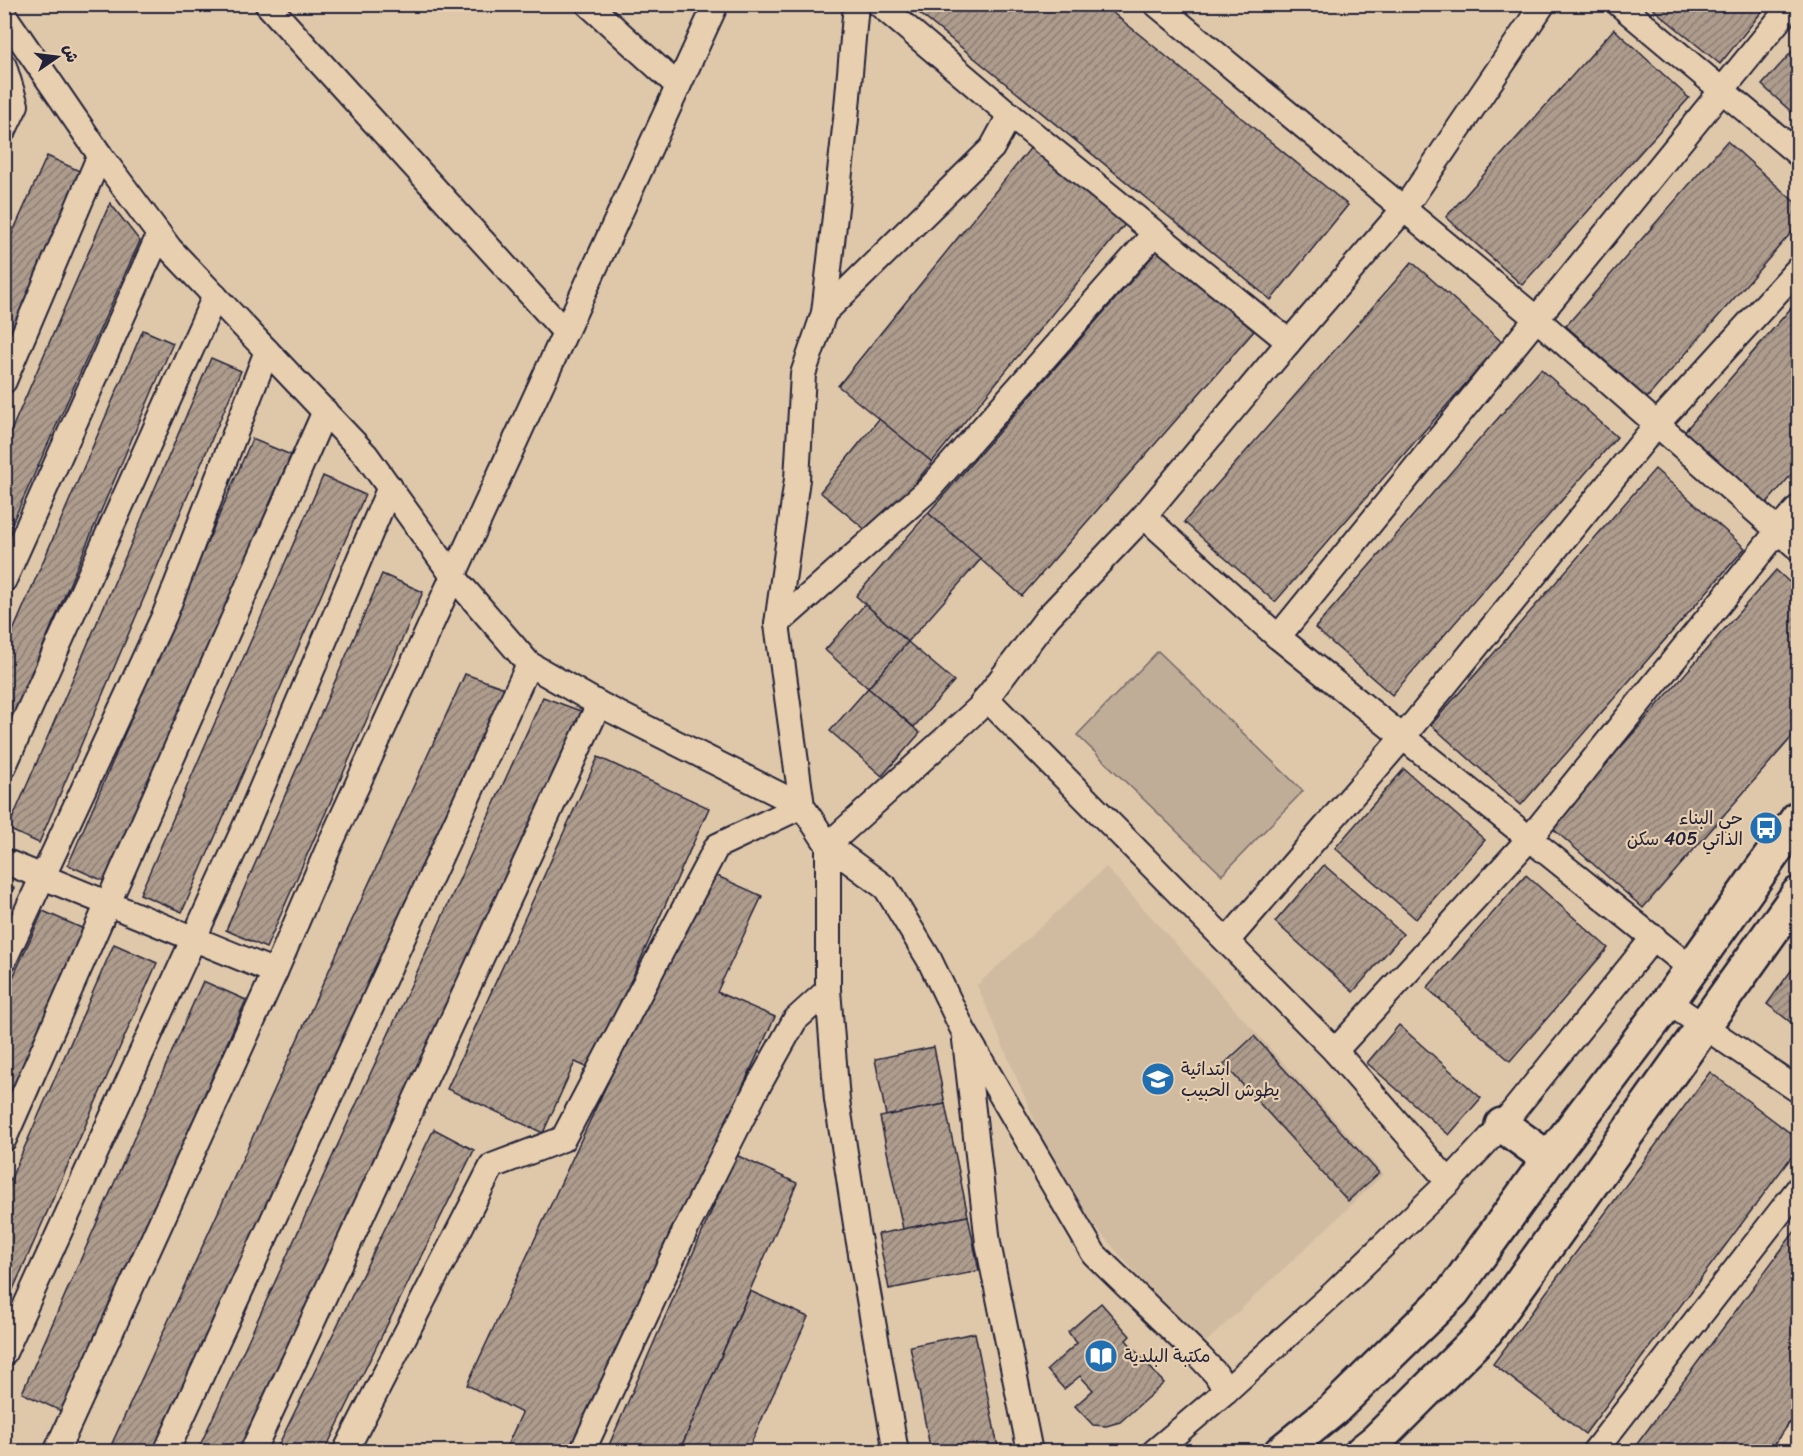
<svg xmlns="http://www.w3.org/2000/svg" width="1803" height="1456" font-family="Sriracha,'Playpen Sans Arabic',sans-serif">
<style>
.built{fill:#d0bba1}
.pitch{fill:#c0ad98;stroke:#71686a;stroke-width:1.5}
.building{fill:url(#building-hatch);stroke:#22223b;stroke-width:1.5}
.lines{fill:none;stroke-linecap:round;stroke-linejoin:round}
.minor-casing{stroke:#22223b;stroke-width:28}
.secondary-casing{stroke:#22223b;stroke-width:38}
.minor{stroke:#e7cfaf;stroke-width:24}
.secondary{stroke:#e7cfaf;stroke-width:33}
.labels{text-anchor:middle;dominant-baseline:central;stroke-width:4.5;stroke-linejoin:round;paint-order:stroke}
.poi-label{font-size:18px;fill:#22223b;stroke:#e7cfaf;text-anchor:start}
</style>
<defs>
<pattern id="building-hatch" width="6" height="6" patternUnits="userSpaceOnUse" patternTransform="scale(1.5)"><rect width="6" height="6" fill="#ae9c8d"/><path d="M-1 1l2-2M0 6l6-6M5 7l2-2" fill="none" stroke="#8d7f74"/></pattern>
</defs>
<rect width="100%" height="100%" fill="#dfc8aa"/>
<filter id="ink" filterUnits="userSpaceOnUse"><feTurbulence type="fractalNoise" baseFrequency=".0167" numOctaves="2"/><feDisplacementMap in="SourceGraphic" scale="12" xChannelSelector="R" yChannelSelector="G"/><feConvolveMatrix kernelMatrix="1 2 1 2 8 2 1 2 1" color-interpolation-filters="sRGB"/></filter>
<g filter="url(#ink)">
<polygon class="built" points="1106,867 1384,1174 1201,1347 1066,1194 977,985"/>
<polygon class="pitch" points="1158,651 1303,791 1222,875 1077,735"/>
<g class="building">
<polygon points="916,4 1102,4 1348,205 1271,300 913,8"/>
<polygon points="1647,4 1768,4 1720,64"/>
<polygon points="1614,29 1689,98 1522,285 1446,217"/>
<polygon points="1798,45 1798,118 1762,85"/>
<polygon points="1727,141 1798,205 1798,225 1647,398 1566,326"/>
<polygon points="1032,146 1126,223 932,462 838,386"/>
<polygon points="47,156 84,173 4,350 4,252"/>
<polygon points="110,203 140,241 4,541 4,447"/>
<polygon points="1160,248 1254,331 1022,596 928,513"/>
<polygon points="1412,262 1502,342 1275,602 1184,522"/>
<polygon points="1798,300 1798,467 1766,504 1684,432"/>
<polygon points="143,330 173,343 4,737 4,652"/>
<polygon points="211,358 241,371 39,843 8,829"/>
<polygon points="1541,369 1617,437 1392,695 1315,628"/>
<polygon points="879,419 932,462 873,536 820,492"/>
<polygon points="252,439 291,455 106,882 68,865"/>
<polygon points="1655,469 1745,548 1521,805 1431,725"/>
<polygon points="323,476 365,495 182,912 140,894"/>
<polygon points="928,513 981,559 908,642 856,596"/>
<polygon points="1776,570 1798,590 1798,730 1643,908 1551,827"/>
<polygon points="382,574 423,592 266,948 226,930"/>
<polygon points="865,604 908,642 868,688 825,650"/>
<polygon points="908,642 954,681 914,727 868,688"/>
<polygon points="465,674 505,688 153,1452 113,1452 109,1450"/>
<polygon points="868,688 920,733 882,776 830,731"/>
<polygon points="543,697 583,712 242,1452 197,1452"/>
<polygon points="598,757 709,808 591,1069 575,1062 543,1133 447,1089"/>
<polygon points="1404,769 1485,840 1416,919 1335,848"/>
<polygon points="1324,865 1403,934 1353,992 1275,922"/>
<polygon points="706,871 762,896 717,992 775,1017 573,1452 504,1452 522,1413 467,1385"/>
<polygon points="1526,875 1608,948 1510,1061 1427,988"/>
<polygon points="4,883 14,888 4,910"/>
<polygon points="43,911 86,930 4,1111 4,997"/>
<polygon points="114,944 157,963 4,1310 4,1194"/>
<polygon points="1798,961 1798,1028 1767,1004"/>
<polygon points="203,981 246,1000 65,1413 22,1393"/>
<polygon points="1399,1025 1481,1098 1449,1135 1367,1063"/>
<polygon points="1254,1036 1379,1173 1348,1201 1224,1064"/>
<polygon points="934,1047 945,1104 886,1116 875,1059"/>
<polygon points="1710,1072 1798,1139 1798,1148 1585,1434 1493,1364"/>
<polygon points="945,1104 968,1216 903,1229 880,1117"/>
<polygon points="434,1129 474,1150 324,1452 275,1452"/>
<polygon points="736,1155 797,1183 679,1452 606,1452"/>
<polygon points="968,1216 979,1271 889,1289 878,1234"/>
<polygon points="1798,1227 1798,1412 1769,1452 1631,1452"/>
<polygon points="750,1291 808,1317 747,1452 679,1452"/>
<polygon points="1101,1303 1130,1336 1126,1340 1164,1383 1120,1422 1106,1426 1093,1425 1075,1406 1093,1390 1080,1376 1064,1389 1047,1370 1077,1343 1068,1332"/>
<polygon points="975,1333 999,1452 931,1452 910,1346"/>
</g>
<g class="lines">
<g class="minor-casing">
<g id="minor">
<polyline points="267,4 565,332"/>
<polyline points="588,4 678,86"/>
<polyline points="856,4 846,119 824,313 803,374 797,479 777,624 802,806 828,845 828,990 837,1100 857,1231 896,1452"/>
<polyline points="879,4 1010,115 1289,342"/>
<polyline points="1156,4 1538,320 1798,548"/>
<polyline points="1543,4 1404,209 1289,342 1144,516 1278,637 1692,969"/>
<polyline points="1619,4 1798,154"/>
<polyline points="4,15 100,155 170,249 366,455 453,576 529,664 599,704 802,806 717,846 563,1139 492,1166 345,1452"/>
<polyline points="4,66 16,105 4,130"/>
<polyline points="824,313 992,148 1010,115"/>
<polyline points="4,381 100,155"/>
<polyline points="1144,516 1048,617 979,708 828,845 886,888 929,959 963,1030 1094,1254 1199,1356 1216,1374 1226,1391"/>
<polyline points="4,580 159,235"/>
<polyline points="777,624 928,490 1155,233"/>
<polyline points="1278,637 1792,4"/>
<polyline points="986,698 1335,1051 1449,1182"/>
<polyline points="4,766 215,296"/>
<polyline points="4,861 275,972"/>
<polyline points="1227,941 1403,737 1657,424 1798,269"/>
<polyline points="4,960 165,614 267,351"/>
<polyline points="1668,1002 1798,1090"/>
<polyline points="965,1040 988,1243 1030,1452"/>
<polyline points="1335,1051 1530,838 1778,531 1798,508"/>
<polyline points="4,1139 325,411"/>
<polyline points="4,1353 248,820 390,487"/>
<polyline points="56,1452 275,972 331,842 716,4"/>
<polyline points="166,1452 529,664"/>
<polyline points="252,1452 599,704"/>
<polyline points="582,1452 685,1231 756,1090 795,1020 828,990"/>
<polyline points="1154,1452 1226,1391 1334,1293 1449,1182 1502,1125 1654,937"/>
<polyline points="1594,1452 1798,1189"/>
<polyline points="1785,1452 1798,1433"/>
</g>
</g>
<g class="secondary-casing">
<g id="secondary">
<polyline points="1502,1125 1549,1159"/>
<polyline points="1281,1452 1334,1409 1453,1292 1549,1159 1668,1002 1798,818"/>
<polyline points="1362,1452 1377,1440 1487,1330 1798,894"/>
</g>
</g>
<use href="#minor" class="minor"/>
<use href="#secondary" class="secondary"/>
</g>
</g>
<defs>
<g id="bus-disc" transform="scale(1.725)"><circle r="9.5" fill="#1f6fb2" stroke="#e7cfaf"/><path d="M-5-6H5V4H4V6H2V4H-2V6H-4V4H-5ZM-3.5-4V0h7V-4ZM-3.5 1.2v1.5H-2V1.2ZM2 1.2v1.5H3.5V1.2Z" fill="#fff"/></g>
<g id="school-disc" transform="scale(1.725)"><circle r="9.5" fill="#1f6fb2" stroke="#e7cfaf"/><path d="M0-5L7-2L0 1L-7-2ZM-4 1L0 2.5L4 1V4Q0 6-4 4Z" fill="#fff"/></g>
<g id="library-disc" transform="scale(1.725)"><circle r="9.5" fill="#1f6fb2" stroke="#e7cfaf"/><path d="M-6-4Q-3-5.5-.7-3.5V5Q-3 3-6 4ZM6-4Q3-5.5 .7-3.5V5Q3 3 6 4Z" fill="#fff"/></g>
</defs>
<g fill-rule="evenodd">
<use href="#bus-disc" x="1766" y="828"/>
<use href="#school-disc" x="1158" y="1079"/>
<use href="#library-disc" x="1101" y="1356"/>
</g>
<g class="labels">
<g class="poi-label">
<text x="1743" y="818" text-anchor="end">حي البناء<tspan x="1743" dy="21">الذاتي 405 سكن</tspan></text>
<text x="1181" y="1069">ابتدائية<tspan x="1181" dy="21">يطوش الحبيب</tspan></text>
<text x="1124" y="1356">مكتبة البلدية</text>
</g>
</g>
<rect width="1803" height="1456" fill="none" stroke="#e7cfaf" stroke-width="24"/>
<rect x="12" y="12" width="1779" height="1432" fill="none" stroke="#22223b" stroke-width="2" filter="url(#ink)"/>
<g transform="translate(57 57) rotate(76)" stroke="#e7cfaf" stroke-width="4.5" paint-order="stroke">
<path d="M0-4.5L10 22L0 15L-10 22Z" fill="#22223b"/>
<text y="-9" font-size="16" font-weight="bold" text-anchor="middle" fill="#22223b">ش</text>
</g>
</svg>
